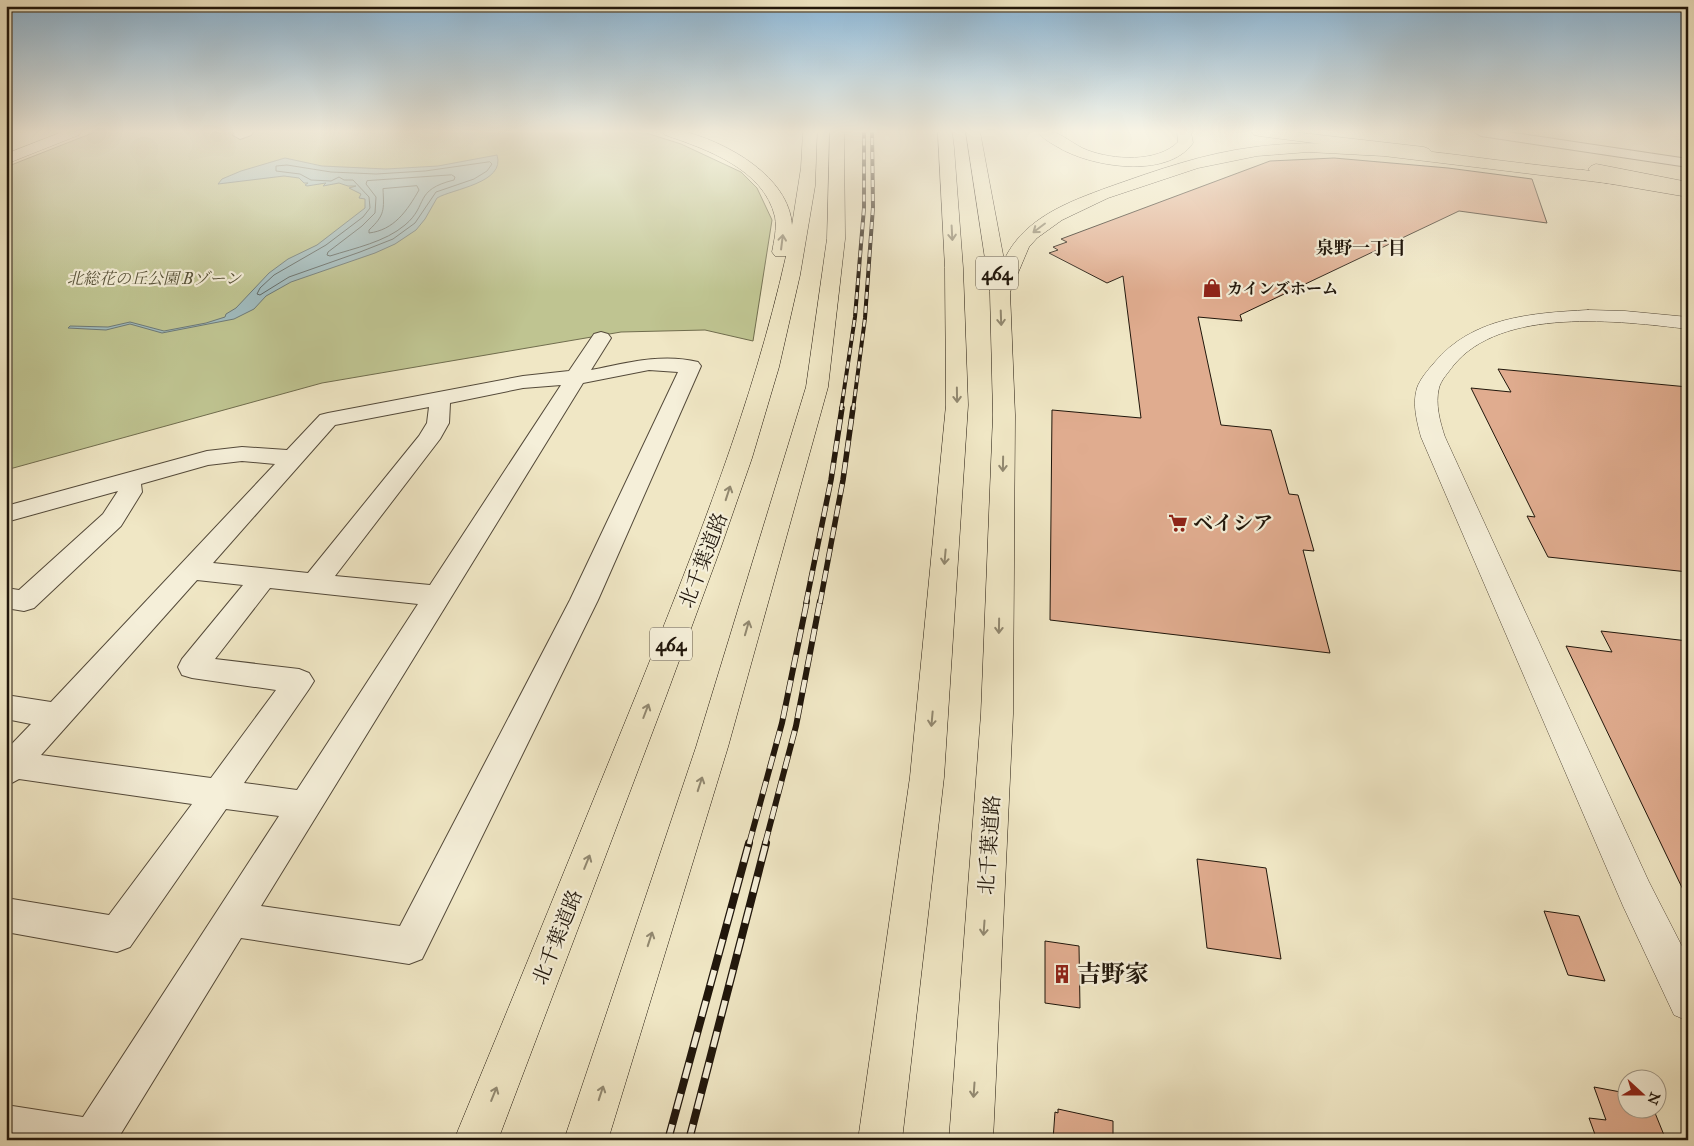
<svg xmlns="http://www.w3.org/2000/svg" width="1694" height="1146" font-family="'IM FELL Great Primer','Noto Serif JP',serif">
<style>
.green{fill:#bfc491;stroke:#706d4e}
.water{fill:#a0bcc0;stroke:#6d7a78}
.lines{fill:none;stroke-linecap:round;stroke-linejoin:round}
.shore{stroke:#606966;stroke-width:1}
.building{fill:#e0ac8f;stroke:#20160b}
.minor-casing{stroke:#544a3a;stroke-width:2}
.tertiary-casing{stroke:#544a3a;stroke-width:1}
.primary-casing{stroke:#20160b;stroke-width:1}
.trunk-casing{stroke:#20160b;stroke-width:1}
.minor{fill:#f5efd9;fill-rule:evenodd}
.tertiary{fill:#f5efd9;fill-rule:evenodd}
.primary{fill:#f0e7c5;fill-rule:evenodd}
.trunk{fill:#f0e7c5;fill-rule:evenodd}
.rail-far3-casing{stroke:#20160b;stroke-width:4}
.rail-far2-casing{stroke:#20160b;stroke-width:5.5}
.rail-far1-casing{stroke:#20160b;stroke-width:6}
.rail-casing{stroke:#20160b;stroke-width:8}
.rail-far3{stroke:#f5efd9;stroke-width:2.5;stroke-dasharray:7;stroke-linecap:butt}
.rail-far2{stroke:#f5efd9;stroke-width:4;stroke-dasharray:11;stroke-linecap:butt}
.rail-far1{stroke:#f5efd9;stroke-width:4.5;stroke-dasharray:13;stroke-linecap:butt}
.rail{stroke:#f5efd9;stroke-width:5.5;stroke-dasharray:16;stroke-linecap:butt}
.oneway{stroke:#928971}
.labels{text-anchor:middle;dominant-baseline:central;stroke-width:4.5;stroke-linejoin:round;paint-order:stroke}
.far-park-label{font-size:16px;font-style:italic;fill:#58533a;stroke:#f5efd9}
.far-poi-label{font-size:16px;font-weight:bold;fill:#20160b;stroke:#f5efd9;text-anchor:start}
.far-neighbourhood-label{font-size:18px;font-weight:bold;fill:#20160b;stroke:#f5efd9}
.shield{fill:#f5efd9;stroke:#605749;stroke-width:1}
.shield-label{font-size:19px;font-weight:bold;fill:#20160b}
.poi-label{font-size:20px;font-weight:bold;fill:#20160b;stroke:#f5efd9;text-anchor:start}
.street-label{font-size:20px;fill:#20160b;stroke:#f5efd9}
.near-poi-label{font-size:24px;font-weight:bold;fill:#20160b;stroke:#f5efd9;text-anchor:start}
</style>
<rect width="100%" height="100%" fill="#f0e7c5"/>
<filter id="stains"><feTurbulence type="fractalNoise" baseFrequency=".004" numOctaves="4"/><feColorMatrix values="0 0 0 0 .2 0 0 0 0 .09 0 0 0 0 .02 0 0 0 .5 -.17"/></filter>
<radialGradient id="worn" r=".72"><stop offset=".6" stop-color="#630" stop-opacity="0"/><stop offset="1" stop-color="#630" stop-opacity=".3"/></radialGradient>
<polygon class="green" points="95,132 643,132 681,144 741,172 757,188 772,220 753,341 705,330 621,332 322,383 6,470 6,167"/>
<path class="water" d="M497,155C506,183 452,189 437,198L425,219L416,230L395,244L375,253L291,282L266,296L254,309L234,319L162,333L130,324L106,330L68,328L70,326L108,327L130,322L164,331L206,323L225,317L226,314L236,308L269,273L288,259L317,245L365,208V199L359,198L361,194L349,188L356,186H348L339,183L323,186L326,183L307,186L305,185L308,183H304L299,178L284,176L218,184L222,179L241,171L285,158L322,166L386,169L438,166Z"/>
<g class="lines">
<g class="shore">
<polygon points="490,162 492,164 487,171 474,179 436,192 415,223 393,239 360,252 289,277 260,295 257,294 260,288 274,275 326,245 363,217 370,208 369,197 353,180 344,180 339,177 331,181 311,180 300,174 276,171 276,166 287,165 331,172 376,174 425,171"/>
<path d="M452,175L455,177L454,180C413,190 429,205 405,225C385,242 355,248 330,256L327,255L328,252L362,226L375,213L376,197L366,184L367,181Z"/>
<path d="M417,186L419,190C407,211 394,230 369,233V230C385,215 384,210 383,189Z"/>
</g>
</g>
<g class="building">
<polygon points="1334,158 1448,168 1532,179 1547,223 1459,211 1240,315 1242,321 1198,317 1221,425 1271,430 1289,494 1298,495 1314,551 1303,550 1330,653 1050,620 1052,410 1141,418 1123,276 1107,283 1049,253 1058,250 1053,247 1067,242 1061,239 1270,161"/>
<polygon points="1498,369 1688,387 1688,572 1548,557 1527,516 1535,517 1471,388 1511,392"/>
<polygon points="1601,631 1688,641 1688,900 1566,646 1612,652"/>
<polygon points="1197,859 1266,868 1281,959 1207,948"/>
<polygon points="1544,911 1579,916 1605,981 1568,975"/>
<polygon points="1045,941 1079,946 1080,1008 1045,1003"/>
<polygon points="1594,1087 1626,1093 1626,1108 1653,1108 1666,1140 1597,1140 1589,1118 1606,1120"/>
<polygon points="1058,1109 1113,1121 1113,1140 1053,1140 1055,1112 1058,1113"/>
</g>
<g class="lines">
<g class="minor-casing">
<g id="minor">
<polygon points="236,132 253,132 251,135 240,139 233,135"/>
<polygon points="1474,132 1507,132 1688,159 1688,167 1481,136"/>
<path d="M601,332L608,334L611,338L591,370C626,363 662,353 698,362L701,366L598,600L422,959L409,964L241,938L117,1140H6V1105L83,1117L279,816L226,809L130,947L117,952L6,932V898L109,915L192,804L19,779L6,786V750L31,724L6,719V695L51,702L275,464L242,461L208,465L141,484L142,492L121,526L34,608L24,611L6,608V588L19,590L103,514L118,491L6,522V506L207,451L242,447L287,450L320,415L328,413L523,376L569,371L594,334ZM649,370L678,372L570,600L400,926L261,906L583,383ZM561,385L430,585L335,576L440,439L449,423L450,403L523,388ZM429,407L427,423L419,436L308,573L213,563L335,425ZM197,580L243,585L182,659L178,667L182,675L192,678L276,690L211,778L41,755ZM270,588L418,604L297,790L244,783L309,689L314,681L309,673L299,669L215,659Z"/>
</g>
</g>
<g class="tertiary-casing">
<g id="tertiary">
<polygon points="62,132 81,132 79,135 6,164 6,154"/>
<path d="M1588,310L1625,311L1688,317V329C1620,321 1501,306 1453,366C1448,373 1441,380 1439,388C1435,404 1440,422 1445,437L1649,882L1688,958V1021L1674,1015L1623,906L1421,437C1417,422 1412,404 1417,388C1420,379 1428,370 1434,363C1472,317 1532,313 1588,310Z"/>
</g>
</g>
<g class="primary-casing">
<g id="primary">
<polygon points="1252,132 1293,132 1424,147 1429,149 1432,152 1429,155 1424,157 1259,136 1254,135"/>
<polygon points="1583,170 1688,187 1688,197 1577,178 1575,175 1577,172"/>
</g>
</g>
<g class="trunk-casing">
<g id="trunk">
<path d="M663,132C670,132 679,131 686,132C728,143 789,177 792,225L801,168L803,132H817L815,186L800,275L779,367L752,458L721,547L665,699L498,1140H454C517,988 579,835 641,683C697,543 753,403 786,256H775L772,252C774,241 777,229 775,217C764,169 706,149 665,135Z"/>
<polygon points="830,132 844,132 845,239 828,387 728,747 608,1140 564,1140 696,747 806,387 827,239"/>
<polygon points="938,132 952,132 954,148 963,268 968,405 944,777 902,1140 858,1140 910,777 946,405 945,268"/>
<path d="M966,132H980L1004,260C1024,218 1068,202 1109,187C1157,170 1205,153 1255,147C1323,138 1391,147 1458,155C1502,161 1546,166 1590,171L1588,169L1591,166L1596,164L1688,182V192L1622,179L1620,182L1614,184L1384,156L1308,152L1257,156L1198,168L1108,198L1062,220L1037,238L1029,247L1010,292L1015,415L1013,714L993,1140H949L981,714L993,415L990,292Z"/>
<path d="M1038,132C1042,132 1049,131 1053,132C1062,134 1076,146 1087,150C1113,160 1157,163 1178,142L1177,132H1191L1193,143C1167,180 1089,167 1056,146C1049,142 1042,138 1038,132Z"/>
</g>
</g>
<use href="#minor" class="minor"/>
<use href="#tertiary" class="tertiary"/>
<use href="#primary" class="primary"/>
<use href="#trunk" class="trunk"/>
<g class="rail-far3-casing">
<g id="rail-far3">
<polyline points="841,410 855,317 864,208 864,132"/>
<polyline points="853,410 865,318 873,207 872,132"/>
</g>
</g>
<g class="rail-far2-casing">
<g id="rail-far2">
<polyline points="806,603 831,480 842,408"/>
<polyline points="820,603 843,480 853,408"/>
</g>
</g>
<g class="rail-far1-casing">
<g id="rail-far1">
<polyline points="749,844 782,723 807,601"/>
<polyline points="765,844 796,726 820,601"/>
</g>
</g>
<g class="rail-casing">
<g id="rail">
<polyline points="668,1140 749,843"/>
<polyline points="689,1140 766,843"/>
</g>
</g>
<use href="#rail-far3" class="rail-far3"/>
<use href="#rail-far2" class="rail-far2"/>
<use href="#rail-far1" class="rail-far1"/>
<use href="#rail" class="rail"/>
</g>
<defs><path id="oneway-shaft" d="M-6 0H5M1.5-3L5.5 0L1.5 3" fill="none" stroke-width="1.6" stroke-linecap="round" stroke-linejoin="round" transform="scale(1.25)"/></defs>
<g class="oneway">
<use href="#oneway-shaft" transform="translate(1039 228) rotate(143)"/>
<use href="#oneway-shaft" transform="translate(952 233) rotate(87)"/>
<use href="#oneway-shaft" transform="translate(782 242) rotate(-83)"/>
<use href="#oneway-shaft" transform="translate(1001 318) rotate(88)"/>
<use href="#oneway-shaft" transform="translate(957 395) rotate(89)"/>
<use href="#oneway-shaft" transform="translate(1003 464) rotate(91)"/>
<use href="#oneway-shaft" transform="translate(728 493) rotate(-72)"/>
<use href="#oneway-shaft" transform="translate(945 557) rotate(95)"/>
<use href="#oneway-shaft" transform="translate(999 626) rotate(91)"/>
<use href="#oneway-shaft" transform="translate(747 628) rotate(-74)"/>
<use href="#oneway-shaft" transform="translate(646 711) rotate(-69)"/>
<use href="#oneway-shaft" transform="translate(932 719) rotate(95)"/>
<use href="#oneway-shaft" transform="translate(700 784) rotate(-72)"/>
<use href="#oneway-shaft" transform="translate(587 862) rotate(-68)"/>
<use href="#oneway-shaft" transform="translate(984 928) rotate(94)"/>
<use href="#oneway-shaft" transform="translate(650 939) rotate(-72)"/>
<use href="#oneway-shaft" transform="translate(974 1090) rotate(94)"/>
<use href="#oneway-shaft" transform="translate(601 1093) rotate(-72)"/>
<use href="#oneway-shaft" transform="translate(494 1094) rotate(-68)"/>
</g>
<linearGradient id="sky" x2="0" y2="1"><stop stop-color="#8bb7d8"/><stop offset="0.45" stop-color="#f8f4e5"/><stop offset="1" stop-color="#f8f4e5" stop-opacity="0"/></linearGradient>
<rect width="1694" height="292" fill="url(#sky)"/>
<defs>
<g id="shop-bare" transform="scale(1.5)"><path d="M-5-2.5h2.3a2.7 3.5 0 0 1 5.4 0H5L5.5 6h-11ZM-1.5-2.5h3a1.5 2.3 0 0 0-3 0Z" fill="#8f2418" stroke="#f5efd9" stroke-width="2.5" paint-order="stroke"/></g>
<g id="supermarket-bare" transform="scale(1.5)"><path d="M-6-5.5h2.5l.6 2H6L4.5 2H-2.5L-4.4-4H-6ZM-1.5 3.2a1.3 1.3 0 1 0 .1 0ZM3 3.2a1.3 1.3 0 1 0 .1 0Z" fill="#8f2418" stroke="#f5efd9" stroke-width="2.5" paint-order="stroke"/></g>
<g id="building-bare" transform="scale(1.5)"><path d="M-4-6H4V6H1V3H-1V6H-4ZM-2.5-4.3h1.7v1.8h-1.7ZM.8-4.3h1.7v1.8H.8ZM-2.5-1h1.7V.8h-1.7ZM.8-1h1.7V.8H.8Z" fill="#8f2418" stroke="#f5efd9" stroke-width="2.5" paint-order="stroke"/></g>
</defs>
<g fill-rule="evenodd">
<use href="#shop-bare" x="1212" y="288"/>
<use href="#supermarket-bare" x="1178" y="523"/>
<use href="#building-bare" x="1062" y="974"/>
</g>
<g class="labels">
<g class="far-park-label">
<text x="154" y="278">北総花の丘公園 Bゾーン</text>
</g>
<g class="far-poi-label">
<text x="1227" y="288">カインズホーム</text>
</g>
<g class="far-neighbourhood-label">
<text x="1361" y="248">泉野一丁目</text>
</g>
<g class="shield">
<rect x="976" y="256.5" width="42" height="33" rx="4"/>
<rect x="650" y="627.5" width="42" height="33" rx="4"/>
</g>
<g class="shield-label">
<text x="997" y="273">464</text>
<text x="671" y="644">464</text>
</g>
<g class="poi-label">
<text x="1193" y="523">ベイシア</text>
</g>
<g class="street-label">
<text transform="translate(703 560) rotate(-69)">北千葉道路</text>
<text transform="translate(989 845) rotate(-86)">北千葉道路</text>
<text transform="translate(557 937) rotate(-68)">北千葉道路</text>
</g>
<g class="near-poi-label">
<text x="1077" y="974">吉野家</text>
</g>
</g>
<rect width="1694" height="1146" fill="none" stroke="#f0e7c5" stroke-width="25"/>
<rect x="8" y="8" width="1679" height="1131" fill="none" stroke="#20160b" stroke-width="2.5"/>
<rect x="12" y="12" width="1669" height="1121" fill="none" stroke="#20160b"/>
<g transform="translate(1642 1094) rotate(111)"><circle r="24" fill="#f5efd9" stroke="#a09887"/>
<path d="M0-4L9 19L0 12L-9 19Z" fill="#8f2418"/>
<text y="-8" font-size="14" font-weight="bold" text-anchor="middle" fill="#20160b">N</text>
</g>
<rect width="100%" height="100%" filter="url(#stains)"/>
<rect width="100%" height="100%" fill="url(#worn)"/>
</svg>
